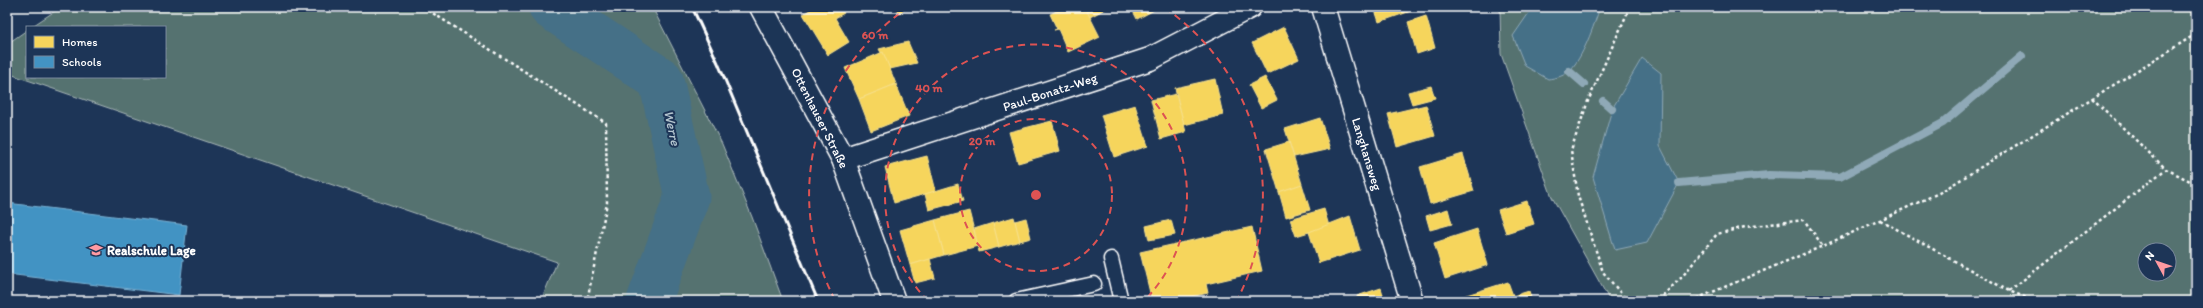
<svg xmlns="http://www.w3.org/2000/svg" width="2203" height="308" font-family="Itim,sans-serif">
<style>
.green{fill:#557270;stroke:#aab8b8;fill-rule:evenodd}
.water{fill:#446f87;stroke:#8fa9b7}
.homes{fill:#f6d55c;stroke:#f9e28d}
.schools{fill:#4393c3;stroke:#7bb3d5}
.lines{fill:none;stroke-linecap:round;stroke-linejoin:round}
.stream{stroke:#8fa9b7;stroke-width:8}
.river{stroke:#446f87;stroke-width:45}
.lane-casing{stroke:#fff;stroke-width:17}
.street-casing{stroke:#fff;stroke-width:25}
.path{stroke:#fff;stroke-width:2.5;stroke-dasharray:3 3;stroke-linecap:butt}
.lane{stroke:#1d3557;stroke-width:14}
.street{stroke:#1d3557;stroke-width:22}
.rail{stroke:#fff;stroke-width:3}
.ring{fill:none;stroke:#de5353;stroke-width:2;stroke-dasharray:7 5}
.labels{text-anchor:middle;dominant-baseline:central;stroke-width:4;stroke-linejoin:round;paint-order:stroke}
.street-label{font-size:13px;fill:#fff;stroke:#1d3557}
.poi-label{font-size:13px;font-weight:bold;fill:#fff;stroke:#1d3557;text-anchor:start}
.water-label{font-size:14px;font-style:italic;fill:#b4c5cf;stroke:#1d3557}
.centre{fill:#de5353;stroke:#1d3557;stroke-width:2}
.ring-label{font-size:12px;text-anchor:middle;font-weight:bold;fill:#de5353;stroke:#1d3557;stroke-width:4;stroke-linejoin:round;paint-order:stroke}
</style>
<rect width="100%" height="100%" fill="#1d3557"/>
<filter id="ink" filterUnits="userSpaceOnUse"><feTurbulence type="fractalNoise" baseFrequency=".025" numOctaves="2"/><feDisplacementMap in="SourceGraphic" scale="8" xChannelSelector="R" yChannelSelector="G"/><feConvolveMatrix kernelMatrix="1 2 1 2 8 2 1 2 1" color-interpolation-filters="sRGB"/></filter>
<g filter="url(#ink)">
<g class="green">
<polygon points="61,7 652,7 722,144 752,217 783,301 541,301 557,262 7,73 7,44 27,30 27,77 165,77 165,27 31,27"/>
<path d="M1500,7H2196V301H1610L1552,197L1501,54ZM2145,250H2169V274H2145Z"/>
</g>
<g class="water">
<path d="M1533,7H1600C1594,25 1583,59 1568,72C1562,77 1555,78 1548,79L1525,66L1513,36Z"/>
<polygon points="1642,58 1661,73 1660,146 1679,183 1647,243 1615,250 1593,177 1612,109"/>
</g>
<g class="homes">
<polygon points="815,7 840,7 844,13 835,18 849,42 828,55 803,14"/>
<polygon points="895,7 909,7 899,13"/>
<polygon points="1065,7 1085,7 1100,37 1068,52 1058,29 1054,30 1057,29 1050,14"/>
<polygon points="1085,7 1109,7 1090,17"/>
<polygon points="1131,7 1160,7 1137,19"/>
<polygon points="1374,7 1410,7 1411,11 1379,22"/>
<polygon points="1426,16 1435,48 1417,54 1408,22"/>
<polygon points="1284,27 1299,59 1267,74 1252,43"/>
<polygon points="908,42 917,63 890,69 879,49"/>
<polygon points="883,52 896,84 859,99 845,68"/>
<polygon points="1265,77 1277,100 1261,108 1249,85"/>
<polygon points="1215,79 1223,115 1184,125 1175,88"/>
<polygon points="896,84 909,116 871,131 859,99"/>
<polygon points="1431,86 1435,98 1412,104 1408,92"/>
<polygon points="1176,94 1186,132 1161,139 1151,100"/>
<polygon points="1135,105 1148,146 1114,157 1101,115"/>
<polygon points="1426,105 1435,136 1397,147 1388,114"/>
<polygon points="1320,118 1330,149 1294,157 1285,129"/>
<polygon points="1052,121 1060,151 1018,163 1009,132"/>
<polygon points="1289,142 1302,184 1279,192 1266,149"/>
<polygon points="1463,154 1474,191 1430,204 1420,167"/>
<polygon points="927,156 936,191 894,203 885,167"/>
<polygon points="958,184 963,201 929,210 925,194"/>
<polygon points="1302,184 1310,210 1286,217 1279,192"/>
<polygon points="1527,201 1534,224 1506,233 1498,210"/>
<polygon points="1324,209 1329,226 1296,236 1290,219"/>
<polygon points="1448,209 1452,224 1430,230 1426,216"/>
<polygon points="969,211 978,246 944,255 935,220"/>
<polygon points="1350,216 1360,250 1319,263 1309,232"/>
<polygon points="1014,217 1020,241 999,247 993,223"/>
<polygon points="1026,218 1031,238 1020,241 1015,221"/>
<polygon points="935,220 944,255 910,265 900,230"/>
<polygon points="1171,220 1175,235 1149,240 1146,226"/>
<polygon points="993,223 999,247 979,252 974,229"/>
<polygon points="1252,227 1262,271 1206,284 1208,293 1173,301 1152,301 1140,252"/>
<polygon points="1477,229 1488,265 1445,279 1434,243"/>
<polygon points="930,259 935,278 915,283 910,265"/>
<polygon points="1508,282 1515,301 1460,301 1460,297"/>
<polygon points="1381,288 1385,301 1358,301 1357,296"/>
<polygon points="1529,291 1532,301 1515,301 1513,296"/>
</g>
<polygon class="schools" points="7,203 187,225 179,295 7,274"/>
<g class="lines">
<g class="stream">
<polyline points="1569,71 1584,84"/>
<polyline points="1603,101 1612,109"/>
<polyline points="1679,183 1769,175 1840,177 1943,123 2022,56"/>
</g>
<polyline class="river" points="551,7 661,80 687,197 649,301"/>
<g class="lane-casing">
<g id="lane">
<polyline points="1111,259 1121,301"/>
<polyline points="1016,301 1094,284"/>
</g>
</g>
<g class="street-casing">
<g id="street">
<polyline points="761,7 843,159 894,301"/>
<polyline points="1323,7 1412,301"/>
<polyline points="843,159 1150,59 1250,7"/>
</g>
</g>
<g class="path">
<polyline points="423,7 606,123 607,203 587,301"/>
<polyline points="1630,7 1588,101 1571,150 1578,196 1603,272 1624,297 1659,299 1681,278 1717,234 1745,227 1804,220 1823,246"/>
<polyline points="2190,7 2196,14"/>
<polyline points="2092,98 2166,169 2196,184"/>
<polyline points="1880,220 2009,291 2035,301"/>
<polyline points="2009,291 2166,169"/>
<polyline points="1691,301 1823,246 1939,193 2196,34"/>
</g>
<use href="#lane" class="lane"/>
<use href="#street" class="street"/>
<polyline class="rail" points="692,7 718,63 818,301"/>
</g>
</g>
<g class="ring">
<circle cx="1036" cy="195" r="76"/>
<path d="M928 301A151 151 0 1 1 1144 301"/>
<path d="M835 300A227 227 0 0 1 907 8M1165 8A227 227 0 0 1 1237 300"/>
</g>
<defs>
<g id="school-bare" transform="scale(1.08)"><path d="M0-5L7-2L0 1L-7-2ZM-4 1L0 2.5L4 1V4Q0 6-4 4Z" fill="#ff9aa2" stroke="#1d3557" stroke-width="2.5" paint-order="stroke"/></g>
</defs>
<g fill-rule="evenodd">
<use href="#school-bare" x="96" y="250"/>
</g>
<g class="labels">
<g class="street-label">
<text transform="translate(1050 92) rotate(-18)">Paul-Bonatz-Weg</text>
<text transform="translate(820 118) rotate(63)">Ottenhauser Straße</text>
<text transform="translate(1367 154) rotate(73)">Langhansweg</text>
</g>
<g class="poi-label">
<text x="107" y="250">Realschule Lage</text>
</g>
<g class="water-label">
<text transform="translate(672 128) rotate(78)">Werre</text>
</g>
</g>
<circle cx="1036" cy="195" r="6" class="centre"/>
<g class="ring-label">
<text x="875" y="39">60 m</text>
<text x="929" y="92">40 m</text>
<text x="982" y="145">20 m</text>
</g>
<rect width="2203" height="308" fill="none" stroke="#1d3557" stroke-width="24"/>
<rect x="12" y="12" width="2179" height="284" fill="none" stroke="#fff" stroke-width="1.5" filter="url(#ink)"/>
<rect x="26" y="26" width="140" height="52" fill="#1d3557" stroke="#77869a"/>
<rect x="34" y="36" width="20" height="12" fill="#f6d55c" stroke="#77869a"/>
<text x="62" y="46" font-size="12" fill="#ffffff">Homes</text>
<rect x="34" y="56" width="20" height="12" fill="#4393c3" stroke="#77869a"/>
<text x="62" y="66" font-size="12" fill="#ffffff">Schools</text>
<g transform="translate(2157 262) rotate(310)"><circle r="19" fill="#1d3557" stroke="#77869a"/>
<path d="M0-3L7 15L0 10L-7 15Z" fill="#ff9aa2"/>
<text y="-6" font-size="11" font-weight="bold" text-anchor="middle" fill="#ffffff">N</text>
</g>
</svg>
